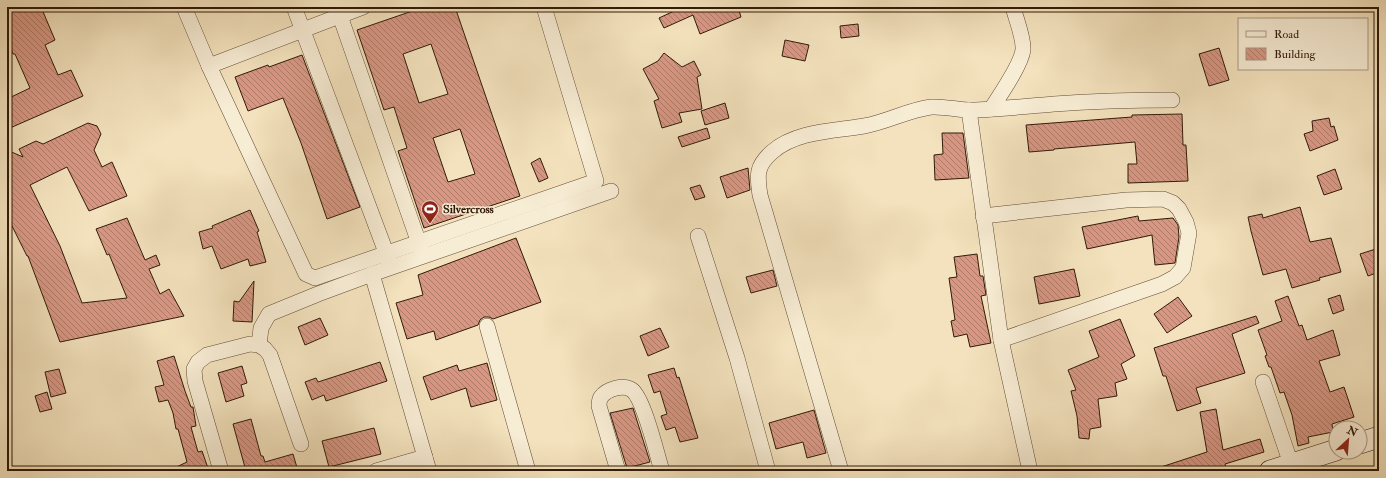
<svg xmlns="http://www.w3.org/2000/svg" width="1386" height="478" font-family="'IM FELL Double Pica',serif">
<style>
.building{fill:url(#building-back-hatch);stroke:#311a09;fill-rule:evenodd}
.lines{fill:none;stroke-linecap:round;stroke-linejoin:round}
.street-casing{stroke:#624c36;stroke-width:16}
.secondary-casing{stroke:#311a09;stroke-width:22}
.street{stroke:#f7ecd4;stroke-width:15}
.secondary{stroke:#f7ecd4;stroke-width:21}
.labels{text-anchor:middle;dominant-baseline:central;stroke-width:3;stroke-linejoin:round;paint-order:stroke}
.poi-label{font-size:12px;font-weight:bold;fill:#311a09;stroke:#f7ecd4;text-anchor:start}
</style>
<defs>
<pattern id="building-back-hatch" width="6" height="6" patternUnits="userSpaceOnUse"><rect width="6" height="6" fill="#d89783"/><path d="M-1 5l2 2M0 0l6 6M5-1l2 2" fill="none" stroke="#b07a69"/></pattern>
</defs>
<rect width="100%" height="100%" fill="#f3e2bd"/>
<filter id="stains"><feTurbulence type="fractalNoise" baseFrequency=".005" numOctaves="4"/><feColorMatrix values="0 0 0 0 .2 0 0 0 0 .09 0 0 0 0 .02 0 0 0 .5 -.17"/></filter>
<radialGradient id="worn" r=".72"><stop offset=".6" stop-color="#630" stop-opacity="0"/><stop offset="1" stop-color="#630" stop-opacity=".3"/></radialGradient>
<g class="building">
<polygon points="7,7 41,7 55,40 45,45 58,75 71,70 83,96 10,128 7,121 7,99 30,88 15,54 13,54 7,39"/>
<path d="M424,7H455L520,196L424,228L398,151L407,148L394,107L384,110L357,30ZM431,44L448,94L419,103L403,54ZM460,129L475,174L448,182L433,138Z"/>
<polygon points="671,7 738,7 741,17 700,34 693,15 664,28 659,18 672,12"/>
<polygon points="858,24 859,36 841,38 840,26"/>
<polygon points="785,40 809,45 805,61 782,56"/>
<polygon points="1219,48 1229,80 1209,86 1199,54"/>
<polygon points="664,53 682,67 694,61 701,75 697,77 702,109 679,113 682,122 662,128 654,101 659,99 643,69 658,61"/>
<polygon points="302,55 360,207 327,219 301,143 283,98 248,111 235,77 268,65 269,67"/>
<polygon points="725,103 729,118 705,125 701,111"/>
<polygon points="1182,114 1183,145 1186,145 1188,181 1128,183 1128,164 1137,164 1135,142 1054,149 1054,150 1029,152 1026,125 1132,117 1132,115"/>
<polygon points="1329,118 1331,127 1334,126 1338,140 1310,151 1304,134 1313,131 1312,121"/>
<polygon points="88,123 97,126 101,134 94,150 102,167 112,162 127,196 89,211 67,167 30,185 60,246 82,303 127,298 109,254 107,255 96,229 127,218 145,260 156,255 160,265 149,269 160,294 169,289 184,316 60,342 28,256 27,256 7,216 7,150 23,157 19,149 36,141 43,144"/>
<polygon points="707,128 710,138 682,147 678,137"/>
<polygon points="942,133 963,133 969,178 935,180 934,155 943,154"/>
<polygon points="540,158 548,178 539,182 531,163"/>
<polygon points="748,168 750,190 727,198 720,177"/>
<polygon points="1335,169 1342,189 1324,195 1317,176"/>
<polygon points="700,185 705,197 695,200 690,188"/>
<polygon points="1300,207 1310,242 1331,238 1341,272 1319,278 1320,280 1292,288 1286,269 1263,275 1251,231 1248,217 1262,214 1263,218"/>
<polygon points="250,210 259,231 257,232 266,262 250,266 248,259 221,269 212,246 203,249 199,232 213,228 212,226"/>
<polygon points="1138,216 1139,221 1173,218 1178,225 1179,237 1175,263 1155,265 1152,235 1087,249 1082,227"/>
<polygon points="516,238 541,302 493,319 489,317 484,317 480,320 478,325 436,340 434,331 407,339 396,303 423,295 418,275"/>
<polygon points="1379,248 1379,272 1368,276 1360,254"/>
<polygon points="977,254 980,276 983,276 986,295 981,296 991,343 970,347 967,334 954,337 951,321 955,320 949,278 957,277 954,257"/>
<polygon points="1074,269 1080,296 1039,304 1034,277"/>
<polygon points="773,270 777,286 751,293 746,277"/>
<polygon points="254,281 252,322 233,321 234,301 239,302"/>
<polygon points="1340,295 1344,310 1333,314 1328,299"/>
<polygon points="1288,296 1299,326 1302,325 1307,340 1333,330 1340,355 1319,361 1330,392 1344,387 1354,417 1332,424 1333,432 1308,437 1309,443 1298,446 1292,415 1284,392 1280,393 1271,367 1269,367 1265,356 1267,355 1258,330 1282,321 1275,301"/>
<polygon points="1178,297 1192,316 1167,333 1154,314"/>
<polygon points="1256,316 1259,323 1232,334 1245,373 1196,388 1201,403 1177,411 1166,376 1163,376 1154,348"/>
<polygon points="320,318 328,335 305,345 298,327"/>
<polygon points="1120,319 1135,356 1121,364 1127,379 1115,383 1117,396 1098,399 1101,427 1090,429 1089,439 1079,438 1077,416 1071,391 1076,390 1068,370 1099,357 1089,331"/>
<polygon points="660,328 669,347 648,356 640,336"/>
<polygon points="174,356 185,391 191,407 193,407 196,426 191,427 198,452 202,451 209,471 168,471 187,462 178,429 176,429 173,413 168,400 159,402 155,387 164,385 157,361"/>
<polygon points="380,362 387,381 326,401 324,395 312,400 305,382 316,378 318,382"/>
<polygon points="487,363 497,400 471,407 466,388 431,400 423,377 457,365 459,371"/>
<polygon points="242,366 247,383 241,385 244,396 226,402 218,373"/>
<polygon points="674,368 677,378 679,377 698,438 680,442 675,427 666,430 661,416 667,414 660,391 654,393 648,375"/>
<polygon points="59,369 66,393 51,397 45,372"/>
<polygon points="47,392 52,409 40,412 35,396"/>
<polygon points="633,408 650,462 627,468 610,413"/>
<polygon points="1216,409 1223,450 1260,439 1264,452 1225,464 1227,471 1155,471 1155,469 1207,452 1200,412"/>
<polygon points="814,410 826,453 807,458 803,442 776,449 769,423"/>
<polygon points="251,419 261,456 263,456 265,462 293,454 298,471 246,471 233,424"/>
<polygon points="374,428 381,454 329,467 322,441"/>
</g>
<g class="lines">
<g class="street-casing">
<g id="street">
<polyline points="184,7 209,66"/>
<polyline points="294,7 390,263"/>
<polyline points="337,7 422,252"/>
<polyline points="363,7 209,66 306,274 315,278 596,181 544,7"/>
<path d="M991,109C1000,95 1021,65 1023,50C1024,38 1016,19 1013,7"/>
<polyline points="969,110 1001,340 1030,471"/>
<polyline points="983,216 1126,200 1163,199 1173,203 1179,209 1186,222 1189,233 1183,268 1175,277 1162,284 1001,340"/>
<polyline points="698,236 737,358 768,471"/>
<polyline points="372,274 429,471"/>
<polyline points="487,326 528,471"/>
<polyline points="259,345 261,328 269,314 318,294 372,274 611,191"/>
<polyline points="1263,382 1291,464"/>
<polyline points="221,471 195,381 194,369 198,362 207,355 250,344 259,345 265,349 270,355 301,444"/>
<polyline points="376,471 425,457"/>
<path d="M618,471L599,406C599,403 599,400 601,397C607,389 623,384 632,390C644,399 657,455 662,471"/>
<path d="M841,471L760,195C757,175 756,166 772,152C796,131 834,131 864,126C887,122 908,110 931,107C946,106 961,111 976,110C1002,109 1028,106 1054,104C1094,101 1133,100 1172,100"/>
</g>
</g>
<g class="secondary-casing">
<g id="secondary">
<polyline points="1360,443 1379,437"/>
<polyline points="1270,471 1336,450"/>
</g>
</g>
<use href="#street" class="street"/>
<use href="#secondary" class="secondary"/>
</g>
<defs>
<g id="stadium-pin" transform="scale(0.9)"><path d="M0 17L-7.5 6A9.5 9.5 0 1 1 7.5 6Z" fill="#8f2418" stroke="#f7ecd4"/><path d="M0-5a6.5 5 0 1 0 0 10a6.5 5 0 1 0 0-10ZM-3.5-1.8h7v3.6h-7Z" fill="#fff"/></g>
</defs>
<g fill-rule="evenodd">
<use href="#stadium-pin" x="430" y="209"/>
</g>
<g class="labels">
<g class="poi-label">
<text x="443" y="209">Silvercross</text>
</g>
</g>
<rect width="1386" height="478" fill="none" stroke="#f3e2bd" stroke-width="24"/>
<rect x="8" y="8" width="1370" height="462" fill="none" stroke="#311a09" stroke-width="2"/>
<rect x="12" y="12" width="1362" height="454" fill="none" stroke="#311a09"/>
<rect x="1238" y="18" width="130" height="52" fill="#f7ecd4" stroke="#a89883"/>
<rect x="1246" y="31" width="20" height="6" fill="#f7ecd4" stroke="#a89883"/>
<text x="1274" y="38" font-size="12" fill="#311a09">Road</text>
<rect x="1246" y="48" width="20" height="12" fill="url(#building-back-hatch)" stroke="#a89883"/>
<text x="1274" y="58" font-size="12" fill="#311a09">Building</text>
<g transform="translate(1348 440) rotate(26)"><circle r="19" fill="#f7ecd4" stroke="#a89883"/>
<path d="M0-3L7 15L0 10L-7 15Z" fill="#8f2418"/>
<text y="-6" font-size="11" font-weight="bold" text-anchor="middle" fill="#311a09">N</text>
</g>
<rect width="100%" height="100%" filter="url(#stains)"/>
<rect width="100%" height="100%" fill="url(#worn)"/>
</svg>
